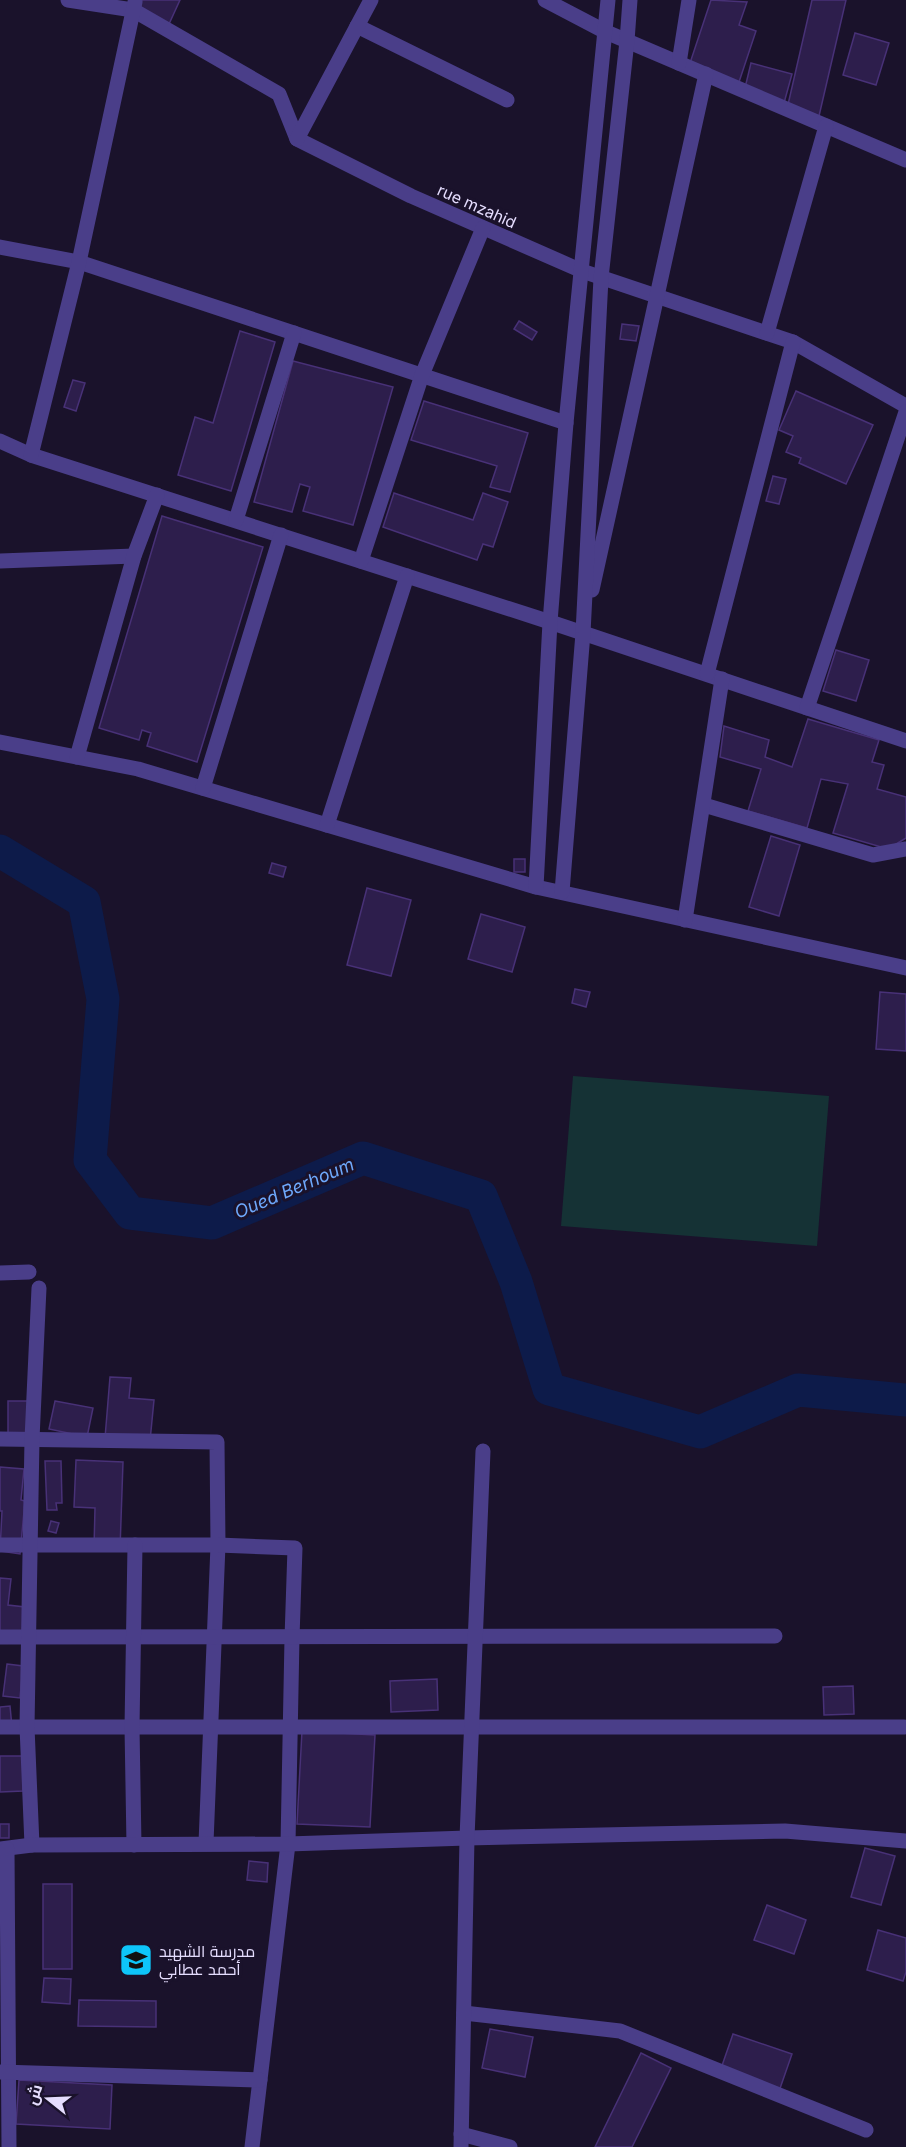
<svg xmlns="http://www.w3.org/2000/svg" width="906" height="2147" font-family="Inter,Cairo,sans-serif">
<style>
.green{fill:#153235}
.lines{fill:none;stroke-linecap:round;stroke-linejoin:round}
.river{stroke:#0d1b4a;stroke-width:33}
.building{fill:#2d1e4c;stroke:#483177;stroke-width:1.5}
.minor{stroke:#4a3e89;stroke-width:15}
.labels{text-anchor:middle;dominant-baseline:central;stroke-width:6;stroke-linejoin:round;paint-order:stroke}
.street-label{font-size:16px;fill:#e5ddfe;stroke:#1a122b}
.poi-label{font-size:16px;fill:#e5ddfe;stroke:#1a122b;text-anchor:start}
.water-label{font-size:18px;font-style:italic;fill:#6ea8fc;stroke:#1a122b}
</style>
<rect width="100%" height="100%" fill="#1a122b"/>
<polygon class="green" points="573,1076 829,1096 817,1246 561,1226"/>
<g class="lines">
<polyline class="river" points="0,851 84,902 103,999 90,1160 130,1213 212,1223 363,1158 481,1196 516,1282 549,1389 700,1432 798,1390 906,1400"/>
</g>
<g class="building">
<polygon points="142,0 180,0 169,24 138,10"/>
<polygon points="711,0 747,2 739,25 756,31 739,82 689,66"/>
<polygon points="812,0 846,0 819,116 787,109"/>
<polygon points="855,33 889,43 876,85 843,75"/>
<polygon points="751,63 792,74 784,103 744,92"/>
<polygon points="519,321 537,332 532,340 514,329"/>
<polygon points="622,324 639,326 636,341 620,339"/>
<polygon points="240,331 275,342 231,491 178,475 195,417 213,423"/>
<polygon points="293,361 393,387 353,525 303,511 310,487 300,484 292,512 254,502"/>
<polygon points="73,380 85,383 76,411 64,407"/>
<polygon points="796,391 873,425 846,484 799,463 801,458 786,452 793,436 779,430"/>
<polygon points="424,401 528,433 510,492 490,487 497,466 411,440"/>
<polygon points="773,476 786,479 779,504 766,501"/>
<polygon points="394,493 473,520 483,493 508,502 493,547 483,544 477,560 383,527"/>
<polygon points="162,516 263,547 197,762 147,746 151,733 142,730 139,740 99,728"/>
<polygon points="836,650 869,660 856,701 823,691"/>
<polygon points="808,719 879,740 872,762 884,765 877,789 906,797 906,838 888,849 833,833 848,784 821,779 807,828 748,811 761,769 720,757 724,726 769,740 765,757 792,767"/>
<polygon points="771,836 800,845 779,916 749,907"/>
<rect x="514" y="859" width="11" height="13"/>
<polygon points="272,863 286,867 283,877 269,873"/>
<polygon points="367,888 411,900 391,976 347,965"/>
<polygon points="481,914 525,927 512,972 468,959"/>
<polygon points="575,989 590,992 586,1007 572,1003"/>
<polygon points="880,992 906,994 906,1051 876,1049"/>
<polygon points="110,1377 131,1378 129,1398 154,1400 150,1441 105,1438"/>
<rect x="8" y="1401" width="20" height="33"/>
<polygon points="55,1401 93,1408 87,1437 49,1429"/>
<polygon points="76,1460 123,1462 120,1549 94,1548 95,1508 74,1507"/>
<polygon points="45,1461 61,1461 62,1503 56,1503 57,1510 47,1510"/>
<polygon points="0,1467 24,1469 21,1500 25,1501 20,1554 0,1551 2,1511 0,1511"/>
<polygon points="51,1521 59,1523 56,1533 48,1531"/>
<polygon points="0,1578 11,1579 8,1605 25,1607 21,1641 0,1639"/>
<polygon points="7,1664 23,1666 20,1698 3,1696"/>
<polygon points="437,1679 438,1710 391,1712 390,1681"/>
<polygon points="853,1686 854,1714 824,1715 823,1687"/>
<polygon points="10,1706 12,1727 0,1728 0,1707"/>
<polygon points="302,1731 375,1735 370,1827 297,1824"/>
<polygon points="0,1756 23,1756 23,1791 0,1792"/>
<rect x="0" y="1824" width="9" height="14"/>
<polygon points="865,1848 895,1856 881,1905 851,1897"/>
<polygon points="249,1861 268,1863 267,1882 247,1880"/>
<rect x="43" y="1884" width="29" height="85"/>
<polygon points="767,1905 806,1920 794,1954 754,1940"/>
<polygon points="878,1930 906,1938 906,1972 903,1981 867,1970"/>
<polygon points="44,1978 71,1979 70,2004 42,2002"/>
<polygon points="79,2000 156,2001 156,2027 78,2026"/>
<polygon points="490,2029 533,2037 525,2077 482,2068"/>
<polygon points="733,2034 792,2054 777,2097 718,2077"/>
<polygon points="641,2053 671,2068 632,2147 595,2147"/>
<polygon points="19,2080 112,2085 110,2129 16,2124"/>
</g>
<g class="lines">
<g class="minor">
<polyline points="68,0 133,10 279,94 297,139 411,196 582,271 793,342 906,406"/>
<polyline points="545,0 606,32 906,160"/>
<polyline points="357,26 507,100"/>
<polyline points="679,63 689,0"/>
<polyline points="297,139 371,0"/>
<polyline points="0,247 79,262 566,423"/>
<polyline points="767,333 826,126"/>
<polyline points="0,441 31,455 550,622 906,741"/>
<polyline points="31,455 79,262 135,2"/>
<polyline points="236,520 294,333"/>
<polyline points="0,561 134,556"/>
<polyline points="361,561 422,375 483,228"/>
<polyline points="592,590 706,74"/>
<polyline points="707,674 793,342"/>
<polyline points="807,708 906,412"/>
<polyline points="0,742 138,769 536,887 906,968"/>
<polyline points="77,757 134,556 157,495"/>
<polyline points="203,788 281,535"/>
<polyline points="704,805 873,855 906,849"/>
<polyline points="327,825 407,576"/>
<polyline points="536,887 550,622 566,423 608,0"/>
<polyline points="562,892 583,633 601,278 627,41 630,0"/>
<polyline points="685,920 722,679"/>
<polyline points="0,1273 29,1272"/>
<polyline points="0,1439 217,1442 218,1545 206,1843"/>
<polyline points="0,1545 218,1545 295,1548 292,1638 288,1844 252,2147"/>
<polyline points="0,1637 775,1636"/>
<polyline points="0,1727 904,1727"/>
<polyline points="32,1845 27,1727 32,1439 39,1288"/>
<polyline points="134,1845 132,1727 135,1545"/>
<polyline points="0,1849 32,1845 288,1844 467,1838 785,1831 906,1841"/>
<polyline points="7,1849 9,2147"/>
<polyline points="464,2013 620,2031 866,2130"/>
<polyline points="0,2072 260,2080"/>
<polyline points="461,2134 510,2147"/>
<polyline points="461,2147 467,1838 483,1451"/>
</g>
</g>
<defs>
<g id="school-square" transform="scale(1.725)"><rect x="-9" y="-9" width="18" height="18" rx="4" fill="#0ec5f9" stroke="#1a122b"/><path d="M0-5L7-2L0 1L-7-2ZM-4 1L0 2.5L4 1V4Q0 6-4 4Z" fill="#111"/></g>
</defs>
<g fill-rule="evenodd">
<use href="#school-square" x="136" y="1960"/>
</g>
<g class="labels">
<g class="street-label">
<text transform="translate(477 206) rotate(24)">rue mzahid</text>
</g>
<g class="poi-label">
<text x="159" y="1951">مدرسة الشهيد<tspan x="159" dy="18">أحمد عطابي</tspan></text>
</g>
<g class="water-label">
<text transform="translate(294 1188) rotate(-23)">Oued Berhoum</text>
</g>
</g>
<g transform="translate(48 2099) rotate(288)" stroke="#1a122b" stroke-width="4.5" paint-order="stroke">
<path d="M0-4.5L10 22L0 15L-10 22Z" fill="#e5ddfe"/>
<text y="-9" font-size="16" font-weight="bold" text-anchor="middle" fill="#e5ddfe">ش</text>
</g>
</svg>
